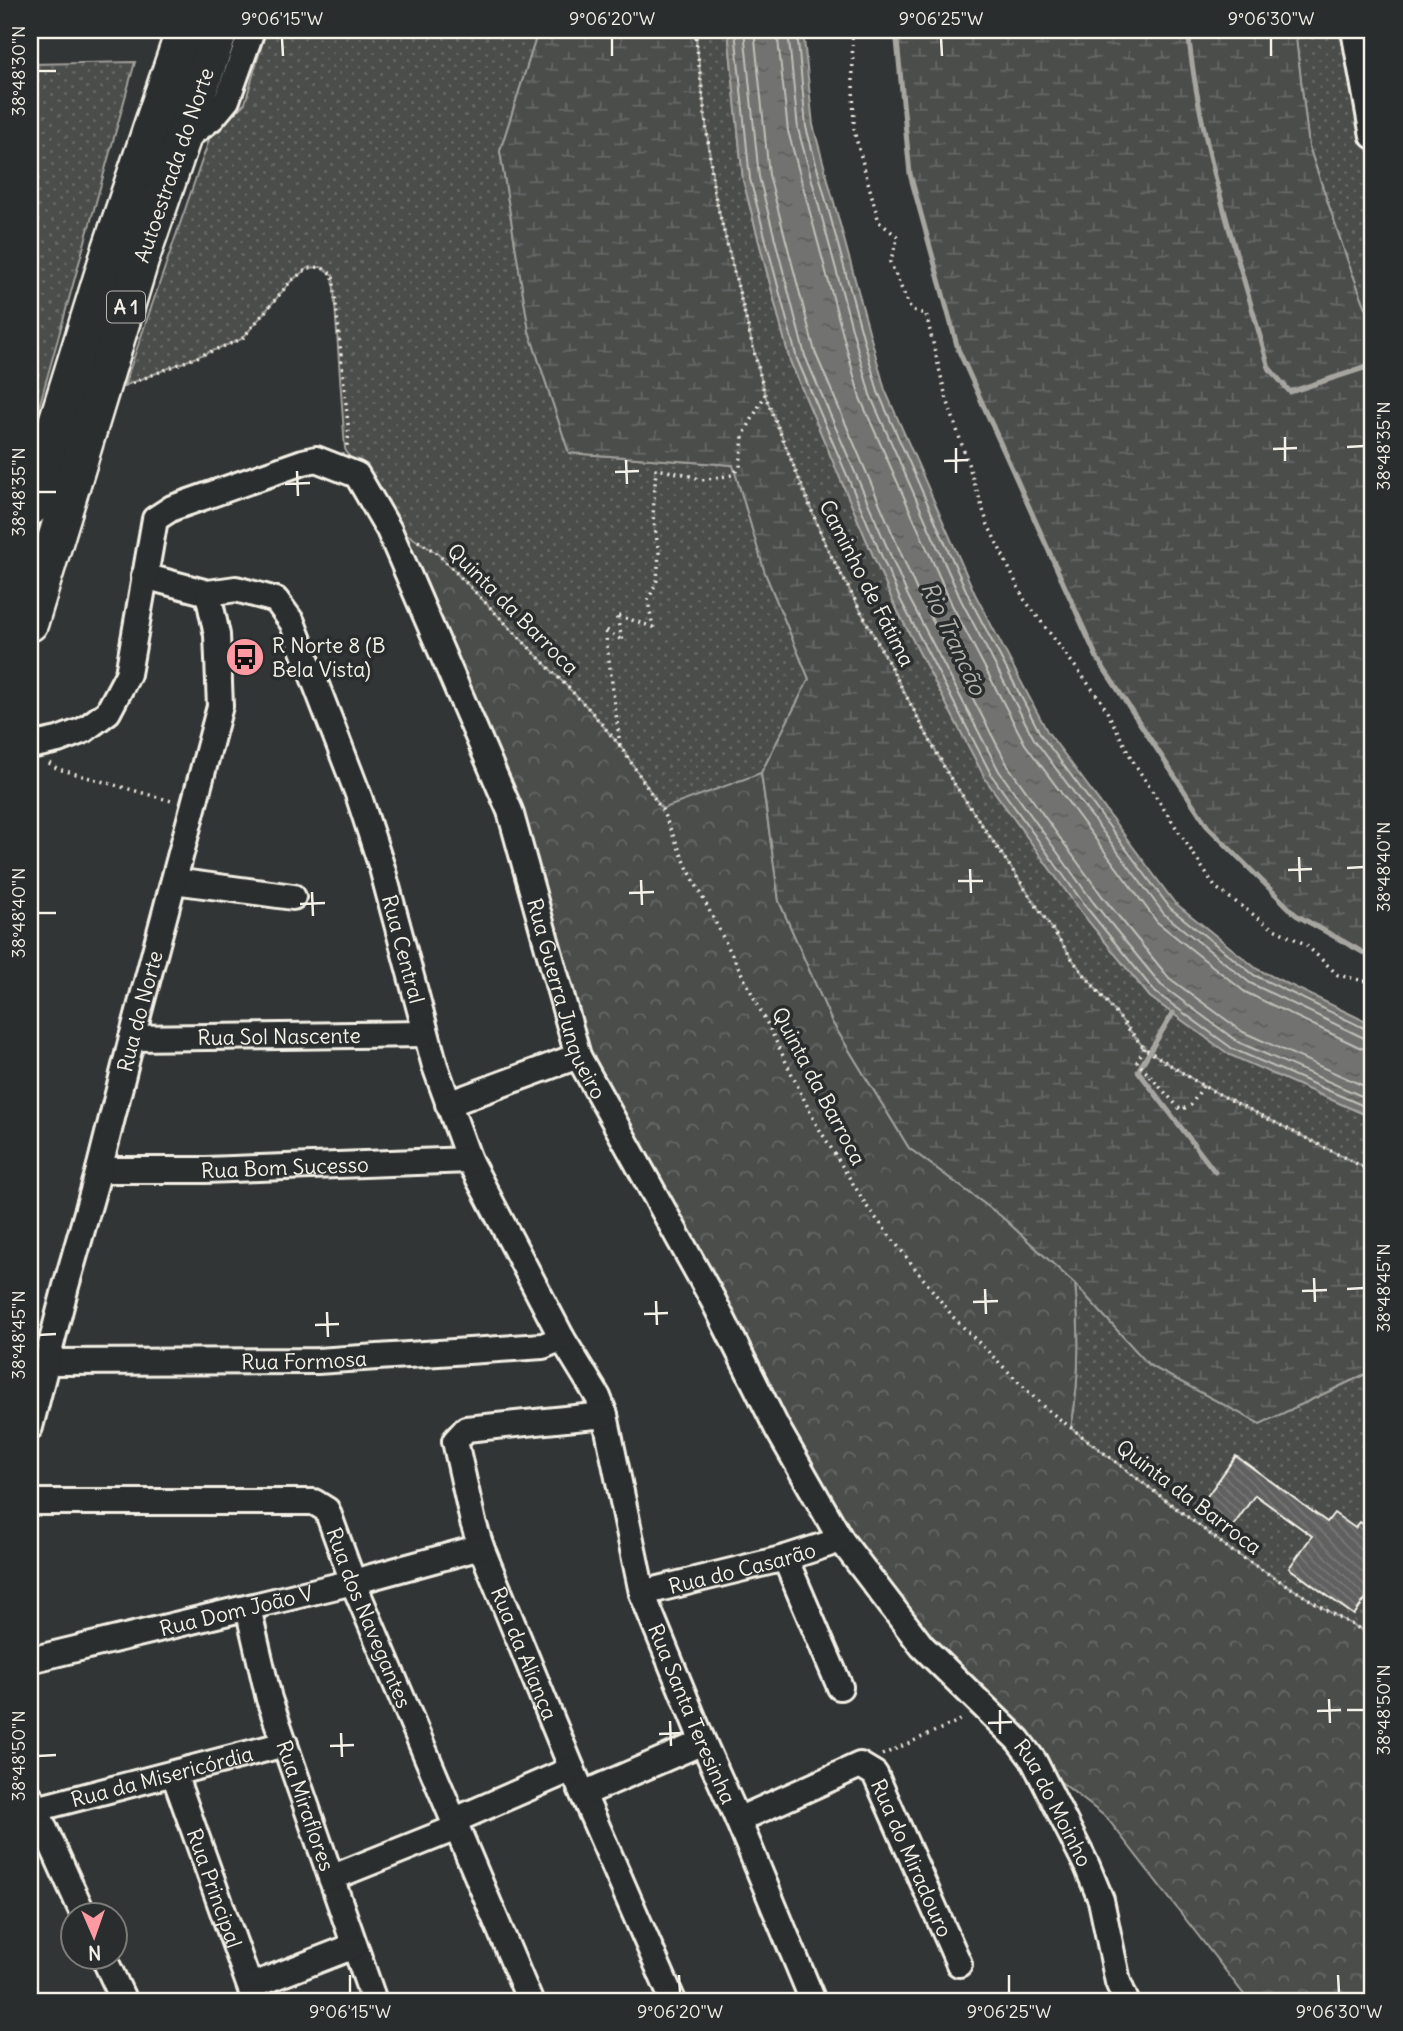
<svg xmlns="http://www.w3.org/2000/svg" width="1403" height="2031" font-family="Delius,sans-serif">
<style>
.grass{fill:url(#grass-dots);stroke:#a09f9a;stroke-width:2}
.forest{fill:url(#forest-crowns);stroke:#a09f9a;stroke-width:2}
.wetland{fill:url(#wetland-marsh);stroke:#a09f9a;stroke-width:2}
.water{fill:url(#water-ripples);stroke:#a6a5a0;stroke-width:2}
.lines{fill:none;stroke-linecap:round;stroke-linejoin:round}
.shore{stroke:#c0bfb8;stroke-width:2}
.stream{stroke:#a6a5a0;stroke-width:5}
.building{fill:url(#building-back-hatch);stroke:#f4f1e8;stroke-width:2}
.minor-casing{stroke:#f4f1e8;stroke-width:30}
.highway-casing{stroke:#f4f1e8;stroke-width:40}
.path{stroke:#f4f1e8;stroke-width:3.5;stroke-dasharray:2 5;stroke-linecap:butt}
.minor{stroke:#2a2d2e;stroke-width:24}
.highway{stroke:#2a2d2e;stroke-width:35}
.ticks{fill:none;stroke:#f4f1e8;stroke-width:2.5}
.labels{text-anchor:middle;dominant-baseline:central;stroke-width:7;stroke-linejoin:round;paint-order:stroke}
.shield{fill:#2a2d2e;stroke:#b7b6b0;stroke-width:2}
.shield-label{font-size:19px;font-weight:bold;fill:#f4f1e8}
.street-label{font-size:21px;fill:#f4f1e8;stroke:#2a2d2e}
.poi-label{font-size:21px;fill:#f4f1e8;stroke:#2a2d2e;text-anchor:start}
.water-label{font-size:23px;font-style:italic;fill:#b3b2ac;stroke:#2a2d2e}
.neatline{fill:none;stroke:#f4f1e8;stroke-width:2.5}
.ticks-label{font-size:18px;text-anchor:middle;fill:#f4f1e8}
</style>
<defs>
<pattern id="grass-dots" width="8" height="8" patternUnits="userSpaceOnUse" patternTransform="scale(1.75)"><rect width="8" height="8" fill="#4b4d4c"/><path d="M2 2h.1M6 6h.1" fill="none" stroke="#666766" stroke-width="1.8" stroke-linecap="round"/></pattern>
<pattern id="forest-crowns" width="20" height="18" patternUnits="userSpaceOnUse" patternTransform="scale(1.75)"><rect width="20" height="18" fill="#4b4d4c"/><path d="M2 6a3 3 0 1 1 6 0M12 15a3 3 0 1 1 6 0" fill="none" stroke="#666766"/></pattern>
<pattern id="wetland-marsh" width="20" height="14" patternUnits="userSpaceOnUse" patternTransform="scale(1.75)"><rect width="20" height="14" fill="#4b4d4c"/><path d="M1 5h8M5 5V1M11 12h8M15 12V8" fill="none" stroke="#666766"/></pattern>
<pattern id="water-ripples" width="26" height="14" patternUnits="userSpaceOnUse" patternTransform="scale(1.75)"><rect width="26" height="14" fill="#727370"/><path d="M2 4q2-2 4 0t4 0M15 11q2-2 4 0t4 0" fill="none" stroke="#5e5e5b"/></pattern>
<pattern id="building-back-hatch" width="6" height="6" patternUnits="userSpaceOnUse" patternTransform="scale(1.75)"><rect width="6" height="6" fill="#5f605f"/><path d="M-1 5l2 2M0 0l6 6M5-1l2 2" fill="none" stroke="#777776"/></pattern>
</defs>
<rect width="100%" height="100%" fill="#323535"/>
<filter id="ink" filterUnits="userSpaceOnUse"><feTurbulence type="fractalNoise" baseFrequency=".0143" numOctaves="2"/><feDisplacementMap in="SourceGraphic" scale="14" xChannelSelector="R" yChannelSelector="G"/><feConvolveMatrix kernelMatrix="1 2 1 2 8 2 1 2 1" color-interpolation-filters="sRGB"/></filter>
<g filter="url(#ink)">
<g class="grass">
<polygon points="266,30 537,30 536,38 500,151 529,331 569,453 733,465 765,573 809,679 761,773 662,810 621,747 389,530 345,449 333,275 321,267 308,268 291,281 242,339 124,386 210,137 245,103"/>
<polygon points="695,30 728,30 743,180 790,361 893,602 986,780 1081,912 1150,997 1230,1055 1373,1118 1373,1172 1203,1086 1144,1048 1075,963 949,776 826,546 765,395 714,192"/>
<polygon points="1295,30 1346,30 1373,168 1373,326 1349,265 1309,147"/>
<polygon points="135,62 30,439 30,64"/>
<path d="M1075,1284L1149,1365L1260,1424L1366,1374L1373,1383V1636L1336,1616L1232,1551L1071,1428C1080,1380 1080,1332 1075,1284Z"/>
</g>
<path class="forest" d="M403,532L437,553L589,709L621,747L662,809L761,773L779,901L832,1022L909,1148L1001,1216L1075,1284C1080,1332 1080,1380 1071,1428L1232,1551L1336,1616L1373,1636V2001H1249L1107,1818L1034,1761L841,1540L578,1056L509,811Z"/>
<g class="wetland">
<polygon points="537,30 695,30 714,192 765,395 826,546 949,776 1075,963 1144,1048 1203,1086 1373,1172 1373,1383 1365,1374 1260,1424 1149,1365 1075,1284 1001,1216 909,1148 832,1022 779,901 761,773 809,679 765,573 733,465 569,453 529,331 500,151 536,38"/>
<polygon points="896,30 1295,30 1309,147 1349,265 1373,326 1373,958 1296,915 1208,827 1097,658 958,349 910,174"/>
</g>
<polygon class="water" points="728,30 803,30 813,125 885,390 975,594 1047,731 1174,902 1257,969 1373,1025 1373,1118 1230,1055 1150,997 1081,912 986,780 893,602 790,361 743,180"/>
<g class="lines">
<g class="shore">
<polyline points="735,30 750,179 797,359 900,599 992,776 1086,907 1155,992 1233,1049 1373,1110"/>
<polyline points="744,30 759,177 805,356 908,596 999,771 1093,902 1161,985 1238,1042 1373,1101"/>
<polyline points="754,30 769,175 815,352 917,591 1008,766 1102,896 1169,978 1243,1032 1373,1090"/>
<polyline points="777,30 788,131 860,398 952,605 1025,744 1157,922 1245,992 1361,1048 1373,1050"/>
<polyline points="788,30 798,129 870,395 961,600 1034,739 1164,914 1250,983 1364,1038 1373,1039"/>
<polyline points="797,30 806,127 878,392 969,597 1041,735 1170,908 1254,975 1368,1030 1373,1030"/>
</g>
<g class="stream">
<polyline points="896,30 910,174 958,349 1097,658 1208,827 1296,915 1373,958"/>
<path d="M1188,30C1199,144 1239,258 1269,368L1290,392L1373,365"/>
<polyline points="1173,1013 1138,1071 1215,1172"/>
</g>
</g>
<polygon class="building" points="1236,1456 1327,1522 1334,1513 1355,1528 1360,1522 1373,1531 1373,1588 1354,1615 1289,1568 1312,1536 1255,1495 1231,1529 1200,1506"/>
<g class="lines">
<g class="minor-casing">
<g id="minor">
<polyline points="1354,30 1373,136"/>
<polyline points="182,141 212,118 227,100 252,30"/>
<path id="s1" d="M144,576L208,593L236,589L276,600L292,622L358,794L382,868L435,1066L469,1160L562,1338L598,1397L605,1415L642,1593L703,1742L738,1820L813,2001"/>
<path id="s2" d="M30,746L58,740L84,730L108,712L128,674L155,519L172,508L303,462L316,459L357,475L389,530L510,811L578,1056L713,1300L777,1428L841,1540L922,1646L1018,1740L1034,1761L1087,1866L1101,1900L1118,1982L1126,2001"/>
<polyline points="174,881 293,897"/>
<path id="s3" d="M132,1038L425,1034"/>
<polyline points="448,1104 578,1056"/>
<path id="s4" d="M99,1170H206L469,1160"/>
<path id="s5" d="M45,1362L317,1361L543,1346L562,1338"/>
<path id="s6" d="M605,1415L466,1429L455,1441L473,1522L481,1547L572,1769L673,2001"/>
<path id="s7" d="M30,1427L66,1286L99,1170L132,1038L220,706L217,635L208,593"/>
<path id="s8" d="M30,1502H314L327,1510L353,1582L530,2001"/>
<polyline points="785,1558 840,1687"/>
<path id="s9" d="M642,1593L785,1558L841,1540"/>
<path id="s10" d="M248,1608L269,1699L374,2001"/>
<path id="s11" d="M30,1660L353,1582L481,1547"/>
<path id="s12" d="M174,1774L255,2001"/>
<polyline points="583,1794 703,1742"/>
<polyline points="30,1796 84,1916"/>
<path id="s13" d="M36,1809L285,1744"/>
<path id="s14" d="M738,1820L860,1765L875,1774L959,1964"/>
<polyline points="453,1821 572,1769"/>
<polyline points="331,1878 456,1828"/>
<polyline points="104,1958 124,2001"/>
<polyline points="251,1986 354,1946"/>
</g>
</g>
<g class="highway-casing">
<g id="highway">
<polyline points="30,508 110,250 184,30"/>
<path id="s15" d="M30,623L141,259L220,30"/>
</g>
</g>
<g class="path">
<polyline points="695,30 714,192 765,395 826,546 949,776 1075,963 1144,1048 1203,1086 1373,1172"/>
<polyline points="852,30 854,131 879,222 898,237 890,262 911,310 926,314 945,393 988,525 1024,599 1102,702 1134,763 1215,887 1272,928 1305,944 1338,975 1373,983"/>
<polyline points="132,383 242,339 291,281 308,268 321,267 333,275 349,434 346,450"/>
<polyline points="418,541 437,553 589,709 621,747 662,810 687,867 769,1027 815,1122 868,1208 954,1318 1044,1407 1232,1551 1336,1616 1373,1636"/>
<polyline points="620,745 605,629 623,641 616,615 653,627 648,601 657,580 659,553 653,516 656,469 684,474 702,480 732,475 740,467 743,436 765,395"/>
<polyline points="49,763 58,769 175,802"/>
<polyline points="1144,1048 1137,1062 1181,1110 1191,1105 1203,1086"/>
<polyline points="882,1755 965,1718"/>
</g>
<use href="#minor" class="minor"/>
<use href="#highway" class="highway"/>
</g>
</g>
<path class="ticks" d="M282,38L283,56M612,38V56M941,38L942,56M1271,38V56M38,71H56M1285,437V461M1347,447L1364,446M956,448V473M1273,449L1297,448M626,460L627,484M944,461L968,460M297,471L298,496M615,472L639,471M285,484L310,483M38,492H56M1299,857L1300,882M1347,868L1364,867M970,869L971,893M1288,870L1312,869M641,880L642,905M958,881H983M312,892L313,916M629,893L654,892M300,904L325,903M38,913H56M1314,1278L1315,1302M985,1289L986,1314M1347,1289L1364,1288M1302,1291L1327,1290M656,1301L657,1325M973,1302L998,1301M327,1312L328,1337M644,1314L668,1313M315,1325L339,1324M38,1335L56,1334M1329,1699L1330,1723M1000,1710V1734M1347,1710H1364M1317,1711L1341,1710M670,1721L671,1746M988,1723L1012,1722M341,1733L342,1757M659,1734L683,1733M330,1746L354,1745M38,1756L56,1755M350,1975V1993M679,1975L680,1993M1009,1975V1993M1338,1975L1339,1993"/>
<defs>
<g id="bus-disc" transform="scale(2.0125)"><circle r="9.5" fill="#ff9aa2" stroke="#2a2d2e"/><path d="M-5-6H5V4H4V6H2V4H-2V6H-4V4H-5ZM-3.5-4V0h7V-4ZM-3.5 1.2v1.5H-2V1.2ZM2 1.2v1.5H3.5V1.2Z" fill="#111"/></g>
</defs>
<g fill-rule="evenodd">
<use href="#bus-disc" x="245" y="657"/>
</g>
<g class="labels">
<rect class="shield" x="107" y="291.5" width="38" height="31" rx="5"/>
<g class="shield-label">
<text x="126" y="307">A 1</text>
</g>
<g class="street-label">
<text stroke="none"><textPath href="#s15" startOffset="480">Autoestrada do Norte</textPath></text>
<text transform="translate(867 583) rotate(63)">Caminho de Fátima</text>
<text transform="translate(513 609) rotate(45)">Quinta da Barroca</text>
<text stroke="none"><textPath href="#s1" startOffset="509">Rua Central</textPath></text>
<text stroke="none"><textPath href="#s2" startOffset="1069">Rua Guerra Junqueiro</textPath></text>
<text stroke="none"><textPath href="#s7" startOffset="430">Rua do Norte</textPath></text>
<text stroke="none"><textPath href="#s3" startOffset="147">Rua Sol Nascente</textPath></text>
<text transform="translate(819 1086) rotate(62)">Quinta da Barroca</text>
<text stroke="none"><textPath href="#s4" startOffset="186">Rua Bom Sucesso</textPath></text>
<text stroke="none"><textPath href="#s5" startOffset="259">Rua Formosa</textPath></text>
<text transform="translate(1189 1497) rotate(37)">Quinta da Barroca</text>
<text stroke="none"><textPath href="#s9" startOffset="103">Rua do Casarão</textPath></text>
<text stroke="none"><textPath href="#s11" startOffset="212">Rua Dom João V</textPath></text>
<text stroke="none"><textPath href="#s8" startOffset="415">Rua dos Navegantes</textPath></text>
<text stroke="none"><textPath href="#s6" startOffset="380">Rua da Aliança</textPath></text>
<text stroke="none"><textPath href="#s1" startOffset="1332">Rua Santa Teresinha</textPath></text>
<text stroke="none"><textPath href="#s13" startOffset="130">Rua da Misericórdia</textPath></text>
<text stroke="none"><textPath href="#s2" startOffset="2018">Rua do Moinho</textPath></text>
<text stroke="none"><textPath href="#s10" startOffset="206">Rua Miraflores</textPath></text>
<text stroke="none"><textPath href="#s14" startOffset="243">Rua do Miradouro</textPath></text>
<text stroke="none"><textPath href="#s12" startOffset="121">Rua Principal</textPath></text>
</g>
<g class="poi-label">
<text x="272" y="645">R Norte 8 (B<tspan x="272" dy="24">Bela Vista)</tspan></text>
</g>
<g class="water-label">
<text transform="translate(954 638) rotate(65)">Rio Trancão</text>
</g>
</g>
<rect width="1403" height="2031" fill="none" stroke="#2a2d2e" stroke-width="77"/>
<g transform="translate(94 1936) rotate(178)"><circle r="33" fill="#2a2d2e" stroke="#7b7b78" stroke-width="2"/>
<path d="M0-5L12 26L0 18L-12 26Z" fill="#ff9aa2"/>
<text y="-10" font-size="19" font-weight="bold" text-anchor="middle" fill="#f4f1e8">N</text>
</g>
<rect x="38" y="38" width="1326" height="1955" class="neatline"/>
<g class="ticks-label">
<text x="282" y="25">9°06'15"W</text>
<text x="612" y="25">9°06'20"W</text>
<text x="941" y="25">9°06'25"W</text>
<text x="1271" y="25">9°06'30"W</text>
<text transform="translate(19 71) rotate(-90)" y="6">38°48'30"N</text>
<text transform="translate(1384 446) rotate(-90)" y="6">38°48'35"N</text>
<text transform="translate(19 492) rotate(-90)" y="6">38°48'35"N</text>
<text transform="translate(1384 867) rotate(-90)" y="6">38°48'40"N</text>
<text transform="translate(19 913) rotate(-90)" y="6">38°48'40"N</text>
<text transform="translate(1384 1288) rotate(-90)" y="6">38°48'45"N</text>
<text transform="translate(19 1335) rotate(-90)" y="6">38°48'45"N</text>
<text transform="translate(1384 1710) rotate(-90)" y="6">38°48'50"N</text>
<text transform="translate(19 1756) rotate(-90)" y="6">38°48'50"N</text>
<text x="350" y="2018">9°06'15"W</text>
<text x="680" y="2018">9°06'20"W</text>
<text x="1009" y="2018">9°06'25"W</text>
<text x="1339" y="2018">9°06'30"W</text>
</g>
</svg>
